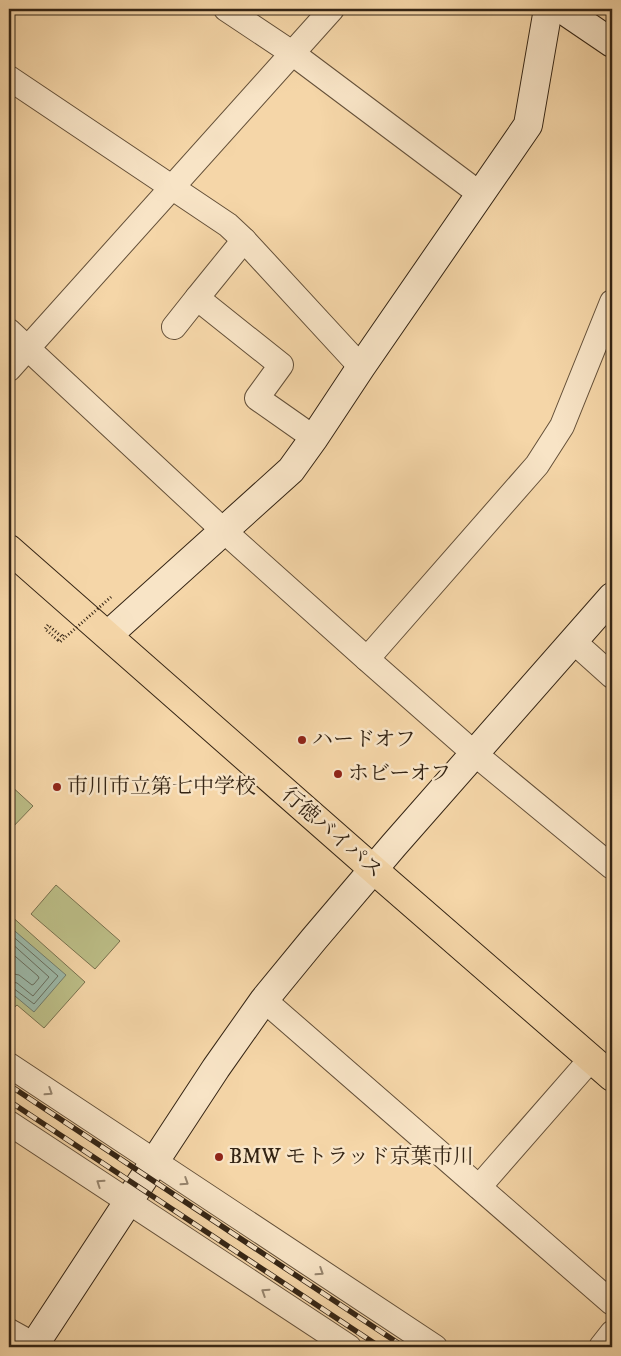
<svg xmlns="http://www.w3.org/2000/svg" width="621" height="1356" font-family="'IM FELL DW Pica','Noto Serif JP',serif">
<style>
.green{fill:#bcbe87;stroke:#78714e}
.water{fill:#9cb9a9;stroke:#727d6d}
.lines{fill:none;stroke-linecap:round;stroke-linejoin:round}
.shore{stroke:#686e5e;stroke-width:1}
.street-casing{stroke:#645039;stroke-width:26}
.secondary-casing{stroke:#342414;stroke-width:30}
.primary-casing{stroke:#342414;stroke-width:30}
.path{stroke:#342414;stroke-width:3;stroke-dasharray:1 2.5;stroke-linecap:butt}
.street{stroke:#f8e4c6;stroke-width:24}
.secondary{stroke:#f8e4c6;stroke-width:28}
.primary{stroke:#f5d6a8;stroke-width:28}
.rail-casing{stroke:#342414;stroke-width:5.5}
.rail{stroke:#f8e4c6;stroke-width:4;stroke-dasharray:11;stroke-linecap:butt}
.path-bridge{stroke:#342414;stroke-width:3;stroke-dasharray:1 2.5;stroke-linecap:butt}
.oneway{stroke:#96846d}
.poi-dot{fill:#8f2418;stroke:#f8e4c6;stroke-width:2}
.labels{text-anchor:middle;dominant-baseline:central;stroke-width:5;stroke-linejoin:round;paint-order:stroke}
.poi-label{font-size:21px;fill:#342414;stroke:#f8e4c6;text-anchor:start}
.street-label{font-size:21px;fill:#342414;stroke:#f8e4c6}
</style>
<rect width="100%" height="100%" fill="#f5d6a8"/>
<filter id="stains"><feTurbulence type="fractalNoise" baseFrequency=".004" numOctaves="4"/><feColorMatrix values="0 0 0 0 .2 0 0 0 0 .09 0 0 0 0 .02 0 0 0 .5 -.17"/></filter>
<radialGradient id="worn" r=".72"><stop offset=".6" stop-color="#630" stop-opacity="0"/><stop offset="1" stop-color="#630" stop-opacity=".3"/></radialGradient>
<g class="green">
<polygon points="9,784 33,806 9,831"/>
<polygon points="56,885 120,941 95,969 31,914"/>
<polygon points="9,914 85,982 44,1028 17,1005 9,1012"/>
</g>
<polygon class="water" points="9,926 66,975 34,1012 9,991"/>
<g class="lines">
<g class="shore">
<polyline points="9,933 58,976 34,1004 13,988 9,987"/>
<polyline points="9,941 49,977 33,996 17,983 9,981"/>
<polyline points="9,951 38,976 39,978 34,984 32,985 19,975 9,973"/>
</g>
<g class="street-casing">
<g id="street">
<polyline points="226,9 292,53 480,194"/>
<polyline points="9,78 228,225 244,240 361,367"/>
<polyline points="244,240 197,298 281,365 257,398 314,438"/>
<polyline points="174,327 197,298"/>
<polyline points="9,331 224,531 367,659 475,754 612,867"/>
<polyline points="9,369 332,9"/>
<polyline points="573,641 612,676"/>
<polyline points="367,659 537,465 562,426 612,302"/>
<polyline points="264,1000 612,1303"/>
<polyline points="9,1065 435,1347"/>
<polyline points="9,1123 349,1347"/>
<polyline points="479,1187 591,1059"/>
<polyline points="9,1331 38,1347"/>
<polyline points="601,1347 612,1333"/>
</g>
</g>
<g class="secondary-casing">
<g id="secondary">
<polyline points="562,9 612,43"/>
<polyline points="108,635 291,470 314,438 361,367 528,125 548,9"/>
<polyline points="33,1347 216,1068 264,1000 314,939 394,845 612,597"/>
</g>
</g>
<g class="primary-casing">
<polyline id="primary" points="9,549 390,884 612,1077"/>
</g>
<polyline class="path" points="58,640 45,629 48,625 62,637 65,633"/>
<use href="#street" class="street"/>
<use href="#secondary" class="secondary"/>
<use href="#primary" class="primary"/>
<g class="rail-casing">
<g id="rail">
<polyline points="9,1085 404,1347"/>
<polyline points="9,1101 380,1347"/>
</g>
</g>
<use href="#rail" class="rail"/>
<polyline class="path-bridge" points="58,640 60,642 111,597"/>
</g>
<defs><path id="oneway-chevron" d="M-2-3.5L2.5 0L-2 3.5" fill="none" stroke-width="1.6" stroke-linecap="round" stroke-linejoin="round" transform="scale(1.25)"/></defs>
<g class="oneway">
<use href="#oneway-chevron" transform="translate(49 1092) rotate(33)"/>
<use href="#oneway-chevron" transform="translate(185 1182) rotate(33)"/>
<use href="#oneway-chevron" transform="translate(100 1183) rotate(-146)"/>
<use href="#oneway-chevron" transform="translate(320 1272) rotate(33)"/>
<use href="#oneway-chevron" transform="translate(265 1292) rotate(-147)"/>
</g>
<g class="poi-dot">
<circle cx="302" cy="740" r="5"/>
<circle cx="338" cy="774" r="5"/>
<circle cx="57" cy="787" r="5"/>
<circle cx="219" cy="1157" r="5"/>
</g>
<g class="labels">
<g class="poi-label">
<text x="312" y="740">ハードオフ</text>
<text x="348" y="774">ホビーオフ</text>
<text x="67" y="787">市川市立第七中学校</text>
<text x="229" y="1157">BMW モトラッド京葉市川</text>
</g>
<g class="street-label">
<text transform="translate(332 833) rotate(41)">行徳バイパス</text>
</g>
</g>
<rect width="621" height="1356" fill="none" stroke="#f5d6a8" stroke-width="30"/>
<rect x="10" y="10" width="601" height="1336" fill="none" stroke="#342414" stroke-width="2.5"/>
<rect x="15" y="15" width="591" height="1326" fill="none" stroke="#342414"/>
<rect width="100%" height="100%" filter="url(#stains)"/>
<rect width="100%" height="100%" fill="url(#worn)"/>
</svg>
